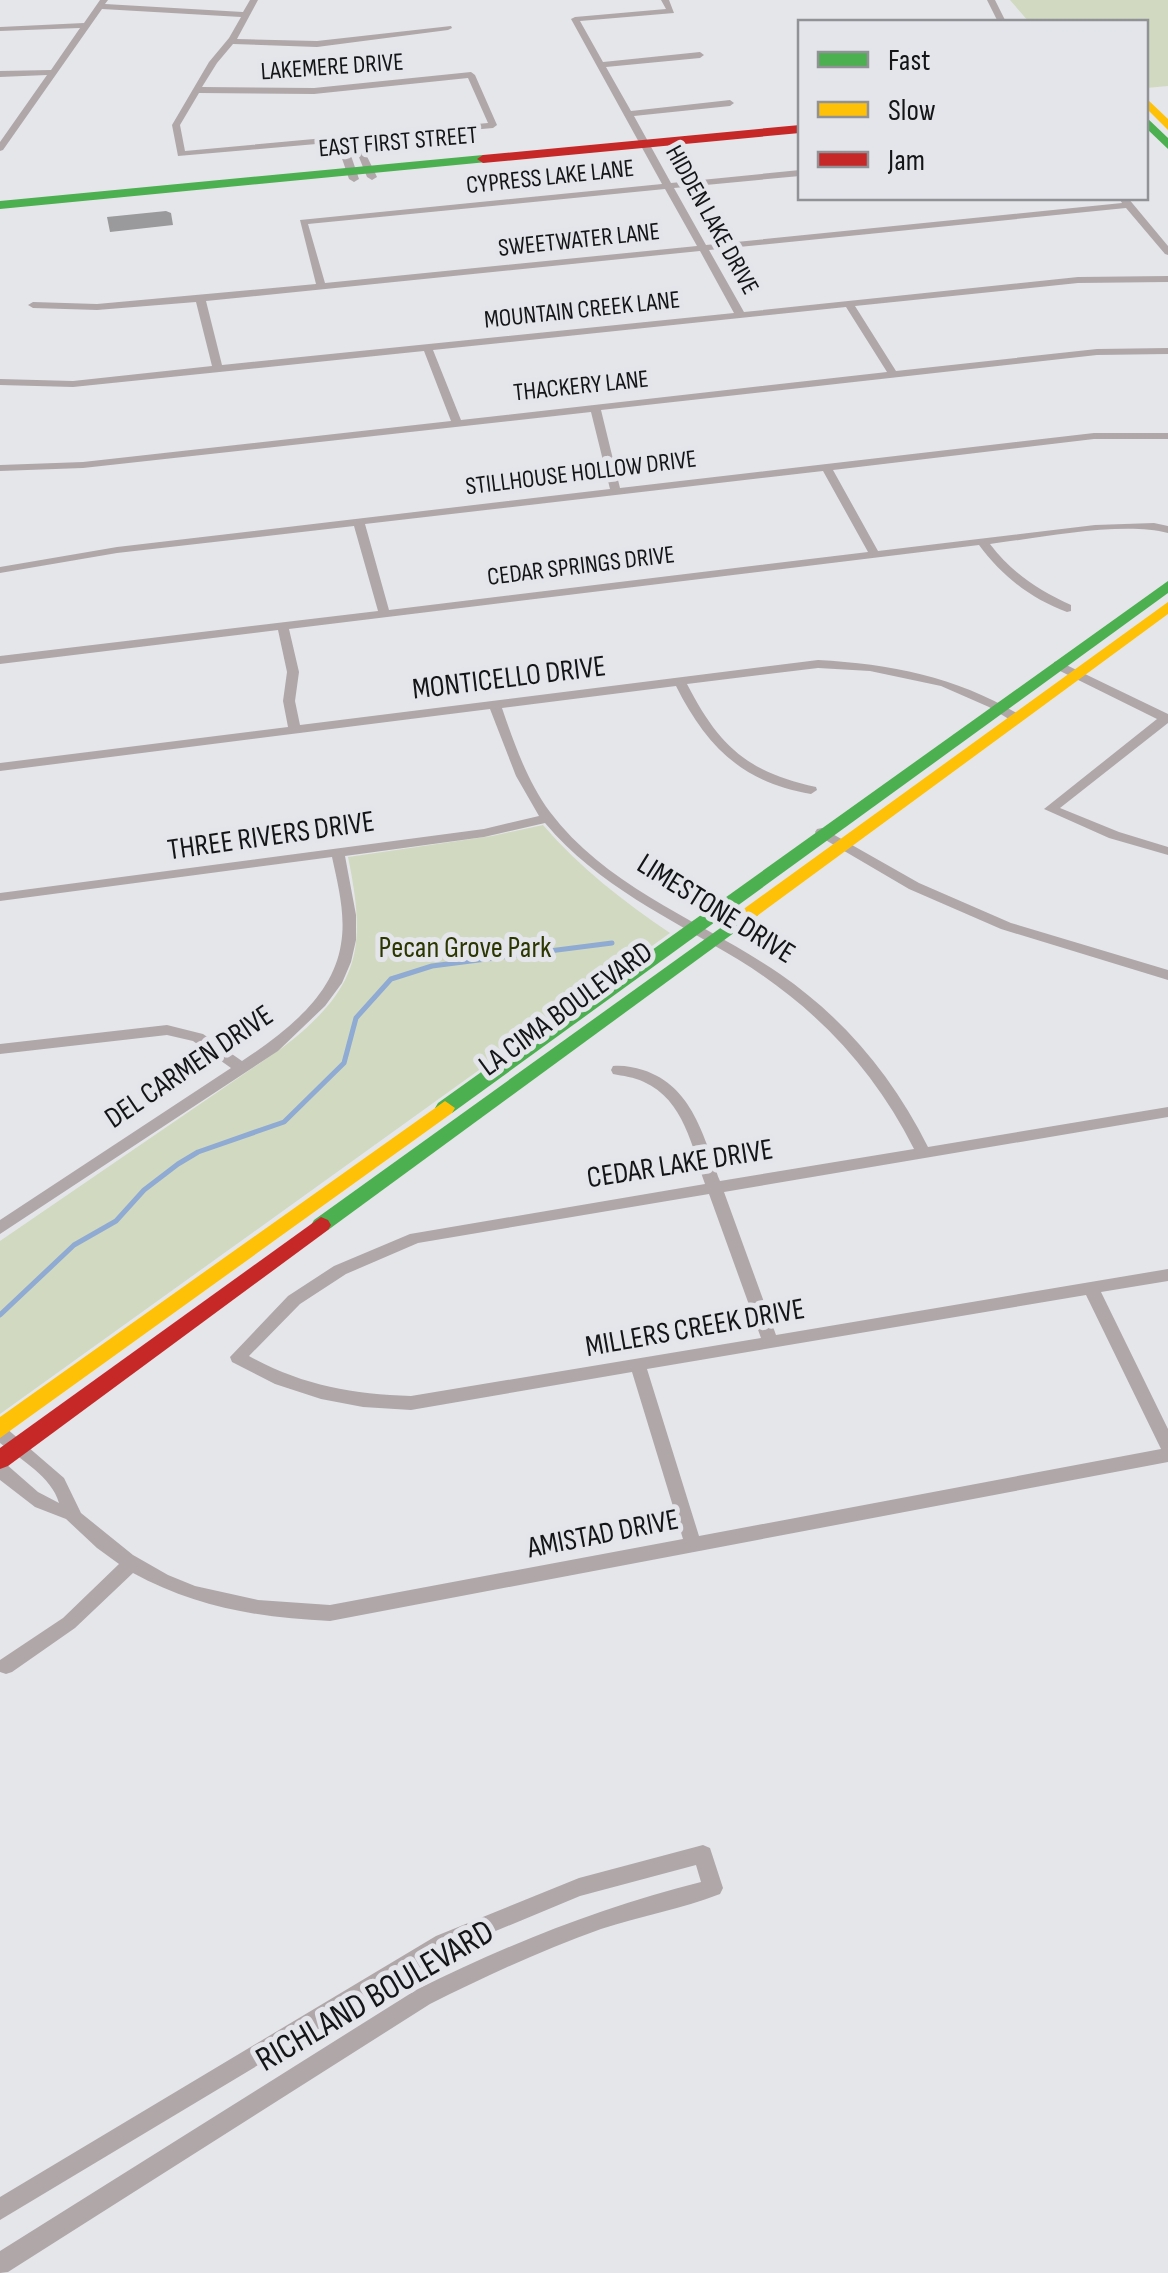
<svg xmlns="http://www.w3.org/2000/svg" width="1168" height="2273" font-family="'Sofia Sans Condensed',sans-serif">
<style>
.green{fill:#d1d9c0}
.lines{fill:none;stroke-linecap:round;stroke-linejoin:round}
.stream{stroke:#8faad3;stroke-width:5}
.building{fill:#9a999b}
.street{fill:#b0a7a9;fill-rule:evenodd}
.fast{fill:#4caf50;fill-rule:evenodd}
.slow{fill:#ffc107;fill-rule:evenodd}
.jam{fill:#c62828;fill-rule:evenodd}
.labels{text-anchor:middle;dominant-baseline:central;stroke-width:10;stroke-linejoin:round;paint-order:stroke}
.far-street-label{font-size:25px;fill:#141517;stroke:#e4e5eb}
.street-label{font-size:30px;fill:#141517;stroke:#e4e5eb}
.park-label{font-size:30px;fill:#2b3600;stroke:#e4e5eb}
.near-street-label{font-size:35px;fill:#141517;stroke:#e4e5eb}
</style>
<rect width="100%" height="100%" fill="#e5e6ea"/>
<g class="green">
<polygon points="1010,0 1168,0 1168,86 1146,88 1146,22 1029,22"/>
<path d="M543,825C579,867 624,902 670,933L0,1414V1241L282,1048C360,988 367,949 348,857L492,836Z"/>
</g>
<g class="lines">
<polyline class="stream" points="0,1315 74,1245 116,1221 144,1190 178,1164 198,1152 284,1122 344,1063 356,1018 391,979 432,966 612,943"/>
</g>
<polygon class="building" points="166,211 171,213 173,225 110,232 107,217"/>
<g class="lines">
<g class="street">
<path d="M100,0H108L105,4L243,12L250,0H258L237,39L317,41L451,26L452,28L448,30L317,47L233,44L217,63L202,87L314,88L471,72L475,75L497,125L493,128L359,140L377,177L372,180L367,177L354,145L349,142L347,144L359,179L354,182L349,179L337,144L339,142L178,156L172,125L209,62L229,38L241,17L102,9L3,150L0,151V142L47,75L0,77V71L51,70L80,28L0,31V27L84,23ZM468,78L488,123L185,151L180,125L199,93L314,94Z"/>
<path d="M661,0H669L674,13L580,21L603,62L700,52L704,55L700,58L606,67L631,111L730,100L734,103L730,106L634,116L671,183L800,170V176L674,188L706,245L1122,203L1119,198H1128L1168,246V255L1165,254L1126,208L709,250L744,312L1078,277L1168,276V282L1078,283L855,306L896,371L1097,349L1168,348V354L1097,355L601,410L620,488L1094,433H1168V439H1094L833,470L878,551L1095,525L1154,523L1168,526V533C1122,521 1039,538 990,544C1012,573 1039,591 1071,605V611L1067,612C1031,599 1002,576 979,545L289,629L299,672L295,701L300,725L818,660C891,664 957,677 1020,715V721H1012L989,707L941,686L870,671L818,668L687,684C719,746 747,772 816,787L817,790L811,794C743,783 706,746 676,686L502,708C514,743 527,781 550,812C608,889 703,921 780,974C845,1019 893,1077 928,1147L1168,1107V1117L724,1192L776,1335L1168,1269V1281L1101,1292L1168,1429V1462L330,1621C260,1618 195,1607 133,1573L75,1628L12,1672L6,1674L0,1672V1660L63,1618L119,1564L97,1548L66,1519L35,1507L0,1480V1462L6,1464L38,1492L59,1503C52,1477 20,1459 0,1443V1426L6,1428L64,1478L81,1513L133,1555L168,1575L195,1586L258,1600L330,1605L683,1539L632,1372L411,1410L363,1407L321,1399L275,1384L232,1362L230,1357L288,1296L334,1266L410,1234L705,1184C692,1147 684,1100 644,1082C634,1077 623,1076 613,1074L611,1070L613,1066C623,1065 633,1067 643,1070C693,1086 704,1138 720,1181L914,1149C874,1069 815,1007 739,960C670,918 598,886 545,823L484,837L345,856L356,915V940L351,962L342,983L325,1006L278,1051L0,1234V1220L231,1068L193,1041L167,1035L0,1054V1044L167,1025L203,1034L242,1061C284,1033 333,997 341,944C346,915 338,885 332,857L0,901V893L484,829L539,816L516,776L490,709L0,771V763L288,727L283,701L287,672L278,630L0,664V656L378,611L354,526L117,553L0,573V567L117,547L610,489L591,412L83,468L0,471V465L83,462L451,421L424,351L73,387L0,385V379L73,381L212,366L196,302L97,310L33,308L28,305L33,302L97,304L316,284L300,220L662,184L571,19L575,17L666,9ZM665,189L697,246L325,283L308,224ZM700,251L734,313L222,365L206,301ZM846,307L887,372L461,420L433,350ZM823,471L868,552L389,610L365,524ZM709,1194L761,1338L411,1396C352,1394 301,1385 249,1356L300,1304L346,1274L418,1243ZM1086,1295L1161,1449L699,1536L647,1369Z"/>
<polygon points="987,0 995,0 1006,22 998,22"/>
<polygon points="1058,661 1168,714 1168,723 1060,808 1119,832 1168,847 1168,855 1109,838 1044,809 1157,719 1054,668 1054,662"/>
<polygon points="822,828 919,883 1011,923 1168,970 1168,980 1001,929 909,889 817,835 815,832 817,829"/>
<path d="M703,1845L710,1848L723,1888L720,1894C682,1909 640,1916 601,1929C542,1950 486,1976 430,2004L8,2272L0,2273V2251L416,1990C508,1944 602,1907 701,1882L696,1865L580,1896L450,1950L0,2220V2197L436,1936L579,1878Z"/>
</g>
<g class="fast">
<polygon points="1146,117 1168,138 1168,149 1146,128"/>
<polygon points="483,155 489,159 487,162 0,209 0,201"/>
<polygon points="1168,581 1168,593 452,1113 438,1113 435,1108 438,1103"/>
<polygon points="751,906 757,908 760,912 757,916 328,1230 314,1230 311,1225 314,1220"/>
</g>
<g class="slow">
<polygon points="1146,98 1168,119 1168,130 1146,108"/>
<polygon points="1168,602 1168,614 757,916 745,916 742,912 745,908"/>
<polygon points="445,1101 455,1108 452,1113 0,1438 0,1417"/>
</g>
<g class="jam">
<polygon points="800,125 800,133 483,163 477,159 483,155"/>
<polygon points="321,1217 328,1220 331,1225 328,1230 8,1466 0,1469 0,1448"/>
</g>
</g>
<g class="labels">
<g class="far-street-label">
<text transform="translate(332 67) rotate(-4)">LAKEMERE DRIVE</text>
<text transform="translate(398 142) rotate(-5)">EAST FIRST STREET</text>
<text transform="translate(550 177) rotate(-6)">CYPRESS LAKE LANE</text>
<text transform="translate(712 220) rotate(61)">HIDDEN LAKE DRIVE</text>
<text transform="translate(579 240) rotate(-6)">SWEETWATER LANE</text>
<text transform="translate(582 310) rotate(-6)">MOUNTAIN CREEK LANE</text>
<text transform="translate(581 386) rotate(-6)">THACKERY LANE</text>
<text transform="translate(581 473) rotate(-7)">STILLHOUSE HOLLOW DRIVE</text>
<text transform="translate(581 566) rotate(-7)">CEDAR SPRINGS DRIVE</text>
</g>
<g class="street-label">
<text transform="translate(509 678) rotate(-7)">MONTICELLO DRIVE</text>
<text transform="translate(271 836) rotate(-8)">THREE RIVERS DRIVE</text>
<text transform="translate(716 909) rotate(32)">LIMESTONE DRIVE</text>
<text transform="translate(566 1009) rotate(-36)">LA CIMA BOULEVARD</text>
<text transform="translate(189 1067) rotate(-34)">DEL CARMEN DRIVE</text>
<text transform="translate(680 1164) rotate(-9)">CEDAR LAKE DRIVE</text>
<text transform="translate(695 1328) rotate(-10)">MILLERS CREEK DRIVE</text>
<text transform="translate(603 1534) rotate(-11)">AMISTAD DRIVE</text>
</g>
<g class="park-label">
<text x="465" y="948">Pecan Grove Park</text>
</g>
<g class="near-street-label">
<text transform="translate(375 1996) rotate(-30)">RICHLAND BOULEVARD</text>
</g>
</g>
<rect x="798" y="20" width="350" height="180" fill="#e4e5eb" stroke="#919296" stroke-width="2.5"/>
<rect x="818" y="52" width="50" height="15" fill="#4caf50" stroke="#919296" stroke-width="2.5"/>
<text x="888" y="70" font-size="30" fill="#141517">Fast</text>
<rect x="818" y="102" width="50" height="15" fill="#ffc107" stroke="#919296" stroke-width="2.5"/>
<text x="888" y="120" font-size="30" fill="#141517">Slow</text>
<rect x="818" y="152" width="50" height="15" fill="#c62828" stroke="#919296" stroke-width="2.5"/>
<text x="888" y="170" font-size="30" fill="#141517">Jam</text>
</svg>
